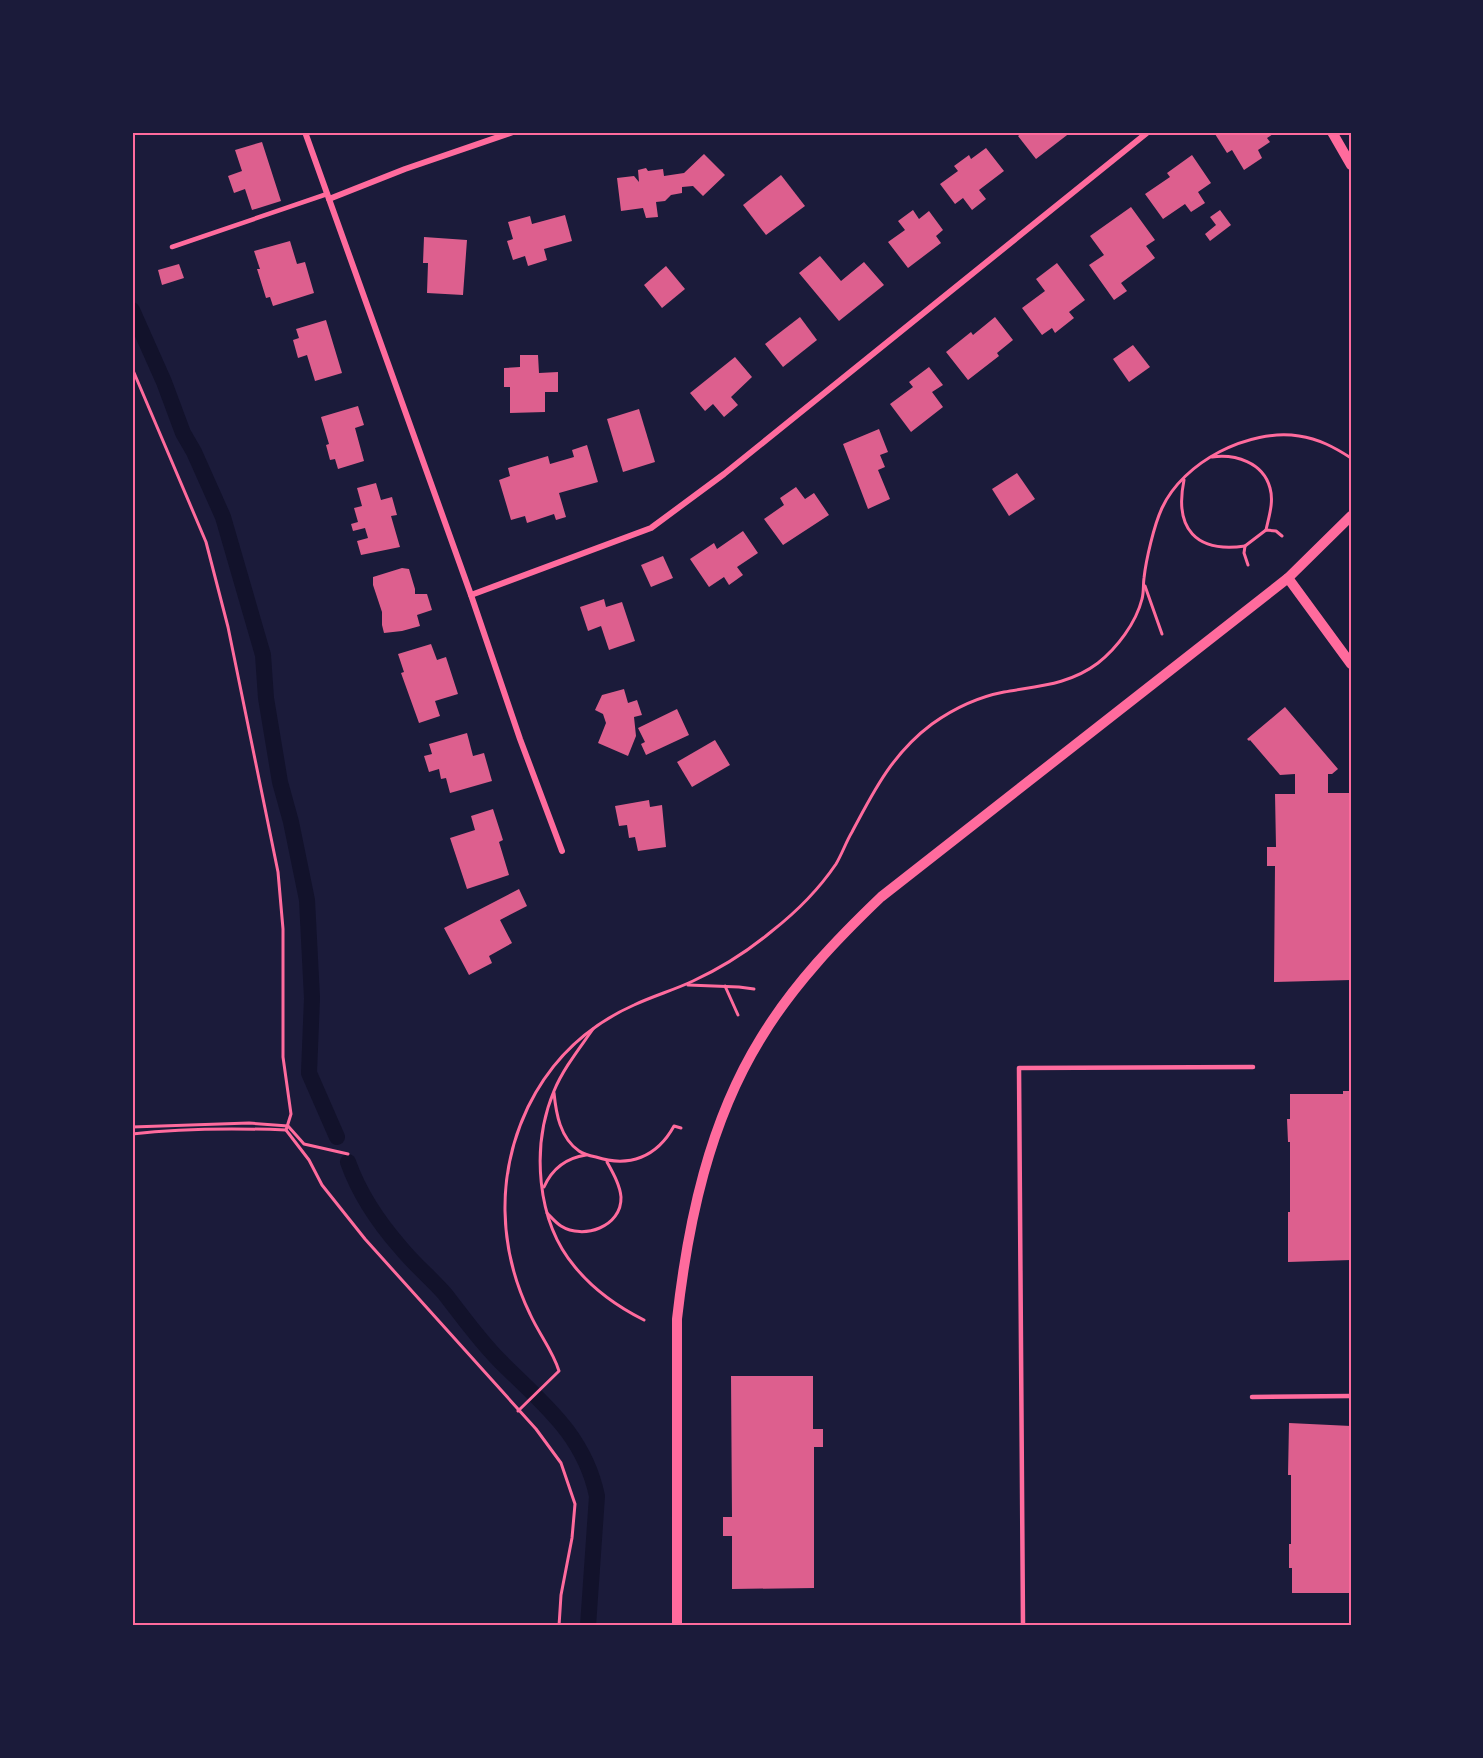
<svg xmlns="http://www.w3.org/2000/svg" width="1483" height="1758" font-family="Merriweather,serif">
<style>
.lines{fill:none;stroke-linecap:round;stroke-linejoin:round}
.canal{stroke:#12122b;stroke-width:16}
.building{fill:#dd5f8e}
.path{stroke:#ff6b9d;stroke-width:3}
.service{stroke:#ff6b9d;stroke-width:4.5}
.minor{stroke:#ff6b9d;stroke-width:6}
.tertiary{stroke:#ff6b9d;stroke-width:10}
.neatline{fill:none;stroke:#ff6b9d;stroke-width:2}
</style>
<rect width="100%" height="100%" fill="#1b1b3a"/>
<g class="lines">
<g class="canal">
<polyline points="132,310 164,382 183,433 194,452 223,517 263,655 266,698 280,782 291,822 307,900 312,998 309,1073 337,1137"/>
<path d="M348,1162C359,1193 379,1223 401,1248C414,1264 431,1278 445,1294C463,1317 479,1340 500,1361C542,1403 584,1434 597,1496L588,1626"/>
</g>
</g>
<g class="building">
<polygon points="1023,132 1071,132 1036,159 1018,136"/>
<polygon points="1218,132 1276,132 1267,138 1270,142 1258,150 1262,158 1244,170 1232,150 1227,153 1215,134"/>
<polygon points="262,142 281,201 252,210 245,189 234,193 228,176 242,171 235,150"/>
<polygon points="986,148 1004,171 979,190 986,199 972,210 963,198 955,204 940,184 958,171 954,166 969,155 971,159"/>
<polygon points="704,154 725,175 703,196 693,186 682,187 682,193 671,195 665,201 656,202 658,217 646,218 643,208 621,211 617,178 634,176 639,182 638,170 646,168 648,171 663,169 664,176 684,173"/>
<polygon points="1192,155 1211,183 1198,192 1205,203 1191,212 1185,204 1163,219 1145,194 1170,177 1167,173"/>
<polygon points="781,175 805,206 766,235 743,205"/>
<polygon points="1131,207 1155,240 1146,246 1155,258 1121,283 1127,291 1114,300 1089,265 1104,255 1090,236"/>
<polygon points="913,210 919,219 929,211 943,230 936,236 941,243 908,268 888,242 905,230 898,221"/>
<polygon points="1220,210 1231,225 1210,241 1205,234 1216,225 1210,217"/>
<polygon points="565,215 572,241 544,249 547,260 528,266 525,256 513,260 507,241 513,239 508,222 530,216 532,224"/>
<polygon points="424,237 467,240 463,295 427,293 428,263 423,263"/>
<polygon points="290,241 297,264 305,262 314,293 273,306 270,297 266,298 257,269 260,269 254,251"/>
<polygon points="820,256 841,281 864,262 884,285 839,321 799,273"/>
<polygon points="1057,263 1085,300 1069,312 1074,318 1055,333 1052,328 1042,335 1022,308 1045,291 1036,279"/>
<polygon points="179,264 184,278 162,285 158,270"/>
<polygon points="666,266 685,289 662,308 644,285"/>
<polygon points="800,317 817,340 783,367 765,344"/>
<polygon points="995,317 1013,340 997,353 999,356 968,380 946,352 971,332 973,335"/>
<polygon points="326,320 342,373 315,381 307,355 298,358 293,340 299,338 296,329"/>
<polygon points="1133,345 1150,367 1129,382 1113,359"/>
<polygon points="520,355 538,355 539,373 558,372 558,392 545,392 545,412 510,413 510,387 504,387 504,368 520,367"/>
<polygon points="735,357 752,377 731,397 738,405 724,417 713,404 705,411 690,393"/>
<polygon points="929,367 943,385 932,392 943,407 911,432 890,404 913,387 909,382"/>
<polygon points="358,406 364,425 355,428 364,461 338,469 335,459 330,460 326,445 329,444 321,417"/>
<polygon points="639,409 655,462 623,472 607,419"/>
<polygon points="879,429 888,452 880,455 885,467 878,470 890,499 868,509 843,444"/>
<polygon points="587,445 598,482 559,493 566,517 556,520 554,514 527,523 525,516 511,520 499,480 510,476 508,468 548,456 550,464 574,457 572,450"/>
<polygon points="1017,473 1035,499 1009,516 992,489"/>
<polygon points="376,483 381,500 392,497 397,515 391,516 400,547 361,555 357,541 368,538 365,528 353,531 351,524 358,522 354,508 362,506 357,488"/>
<polygon points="796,487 805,499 814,493 829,515 783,545 764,519 784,505 780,498"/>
<polygon points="743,531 758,553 737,567 743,575 729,585 724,577 709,587 690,559 714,543 717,549"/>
<polygon points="663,556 673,578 651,587 641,565"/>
<polygon points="402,568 409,569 415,589 415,594 427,594 432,610 417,615 420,626 402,631 384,633 382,625 382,612 373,585 373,577"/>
<polygon points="604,599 606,607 622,602 635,641 609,650 601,626 588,631 580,607"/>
<polygon points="431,644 437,660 446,657 458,694 435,701 440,716 419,723 401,673 404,672 398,654"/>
<polygon points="624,689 628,703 637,700 642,715 634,717 636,736 628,756 598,743 606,723 603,714 595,710 602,695"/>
<polygon points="1285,707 1338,769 1332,774 1328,774 1328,793 1351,793 1351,980 1274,982 1275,866 1267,866 1267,847 1276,847 1275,794 1295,794 1295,774 1280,775 1250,740 1249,741 1247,739"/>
<polygon points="677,709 689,735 646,755 641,744 645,742 638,728"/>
<polygon points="467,733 473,756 484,753 492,781 450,793 446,778 441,779 439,769 429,772 424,756 432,754 429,744"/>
<polygon points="715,740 730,765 692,787 677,762"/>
<polygon points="649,800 650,807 662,805 666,847 638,851 635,837 629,838 627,825 619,826 615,806"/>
<polygon points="493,809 503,840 499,842 509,875 467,889 450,838 475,830 471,816"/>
<polygon points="519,889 527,906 500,920 512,943 489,956 492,963 469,975 444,928"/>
<polygon points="1343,1091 1351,1091 1351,1260 1288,1262 1288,1212 1290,1212 1290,1142 1288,1142 1287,1119 1290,1119 1290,1094 1343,1094"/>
<polygon points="731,1376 813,1376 813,1429 823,1429 823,1447 814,1447 814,1588 732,1589 732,1536 723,1536 723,1517 732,1517"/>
<polygon points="1289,1423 1351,1426 1351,1593 1292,1593 1292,1568 1289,1568 1289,1544 1291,1544 1291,1475 1288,1475"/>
</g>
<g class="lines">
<g class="path">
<polyline points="132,368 206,542 228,627 278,872 283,929 283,1057 291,1114 286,1130"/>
<path d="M1212,457C1235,454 1263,462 1270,488C1274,502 1269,516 1266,530"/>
<path d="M1184,480C1174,529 1196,553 1245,546"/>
<polyline points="1248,565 1244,553 1245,546 1266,530 1276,531 1282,536"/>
<polyline points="1145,586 1162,634"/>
<polyline points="688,985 739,987 754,989"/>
<polyline points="725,986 738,1015"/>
<path d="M593,1029C579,1049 563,1069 554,1091C531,1146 536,1221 575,1267C593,1289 618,1307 644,1320"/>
<path d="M554,1093C556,1113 560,1138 579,1151C583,1154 591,1156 596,1157C629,1168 657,1157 674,1126L681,1128"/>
<polyline points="132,1127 249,1123 288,1126 304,1144 348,1154"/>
<path d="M132,1134C184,1128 234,1128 286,1130L309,1160L322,1185L365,1239L536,1429L561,1463L575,1504L572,1538L561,1595L559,1626"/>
<path d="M544,1187C552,1169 566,1158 586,1155"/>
<path d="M547,1213C551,1217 556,1223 561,1226C583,1240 622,1227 621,1197C620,1185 613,1173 607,1162"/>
<path d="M518,1411L559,1371C553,1351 539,1334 530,1314C498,1248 496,1174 528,1107C551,1060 587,1026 634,1005C653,996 674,990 693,981C721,968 748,951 772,931C795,913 819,889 836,864C842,854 846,842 852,832C874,790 893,753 932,724C953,709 978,697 1004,692C1037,686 1069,685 1098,663C1117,648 1136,623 1142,599C1144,592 1143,585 1144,578C1146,560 1154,525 1162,508C1183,462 1249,428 1299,436C1319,439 1334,447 1351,458"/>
</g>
<g class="service">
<polyline points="172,247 327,194"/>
<polyline points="1252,1397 1351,1396"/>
<polyline points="1023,1626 1019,1068 1253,1067"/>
</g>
<g class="minor">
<polyline points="305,132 471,595 520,739 562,851"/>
<polyline points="329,199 405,169 513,132"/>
<polyline points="471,595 651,528 724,474 1148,132"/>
</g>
<g class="tertiary">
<polyline points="1332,132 1351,165"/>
<polyline points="1288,578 1351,664"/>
<path d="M677,1626V1319C688,1222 709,1122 761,1038C793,985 837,939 881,897L1288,578L1351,516"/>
</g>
</g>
<rect width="1483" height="1758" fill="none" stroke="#1b1b3a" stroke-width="267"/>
<rect x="134" y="134" width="1216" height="1490" class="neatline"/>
</svg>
